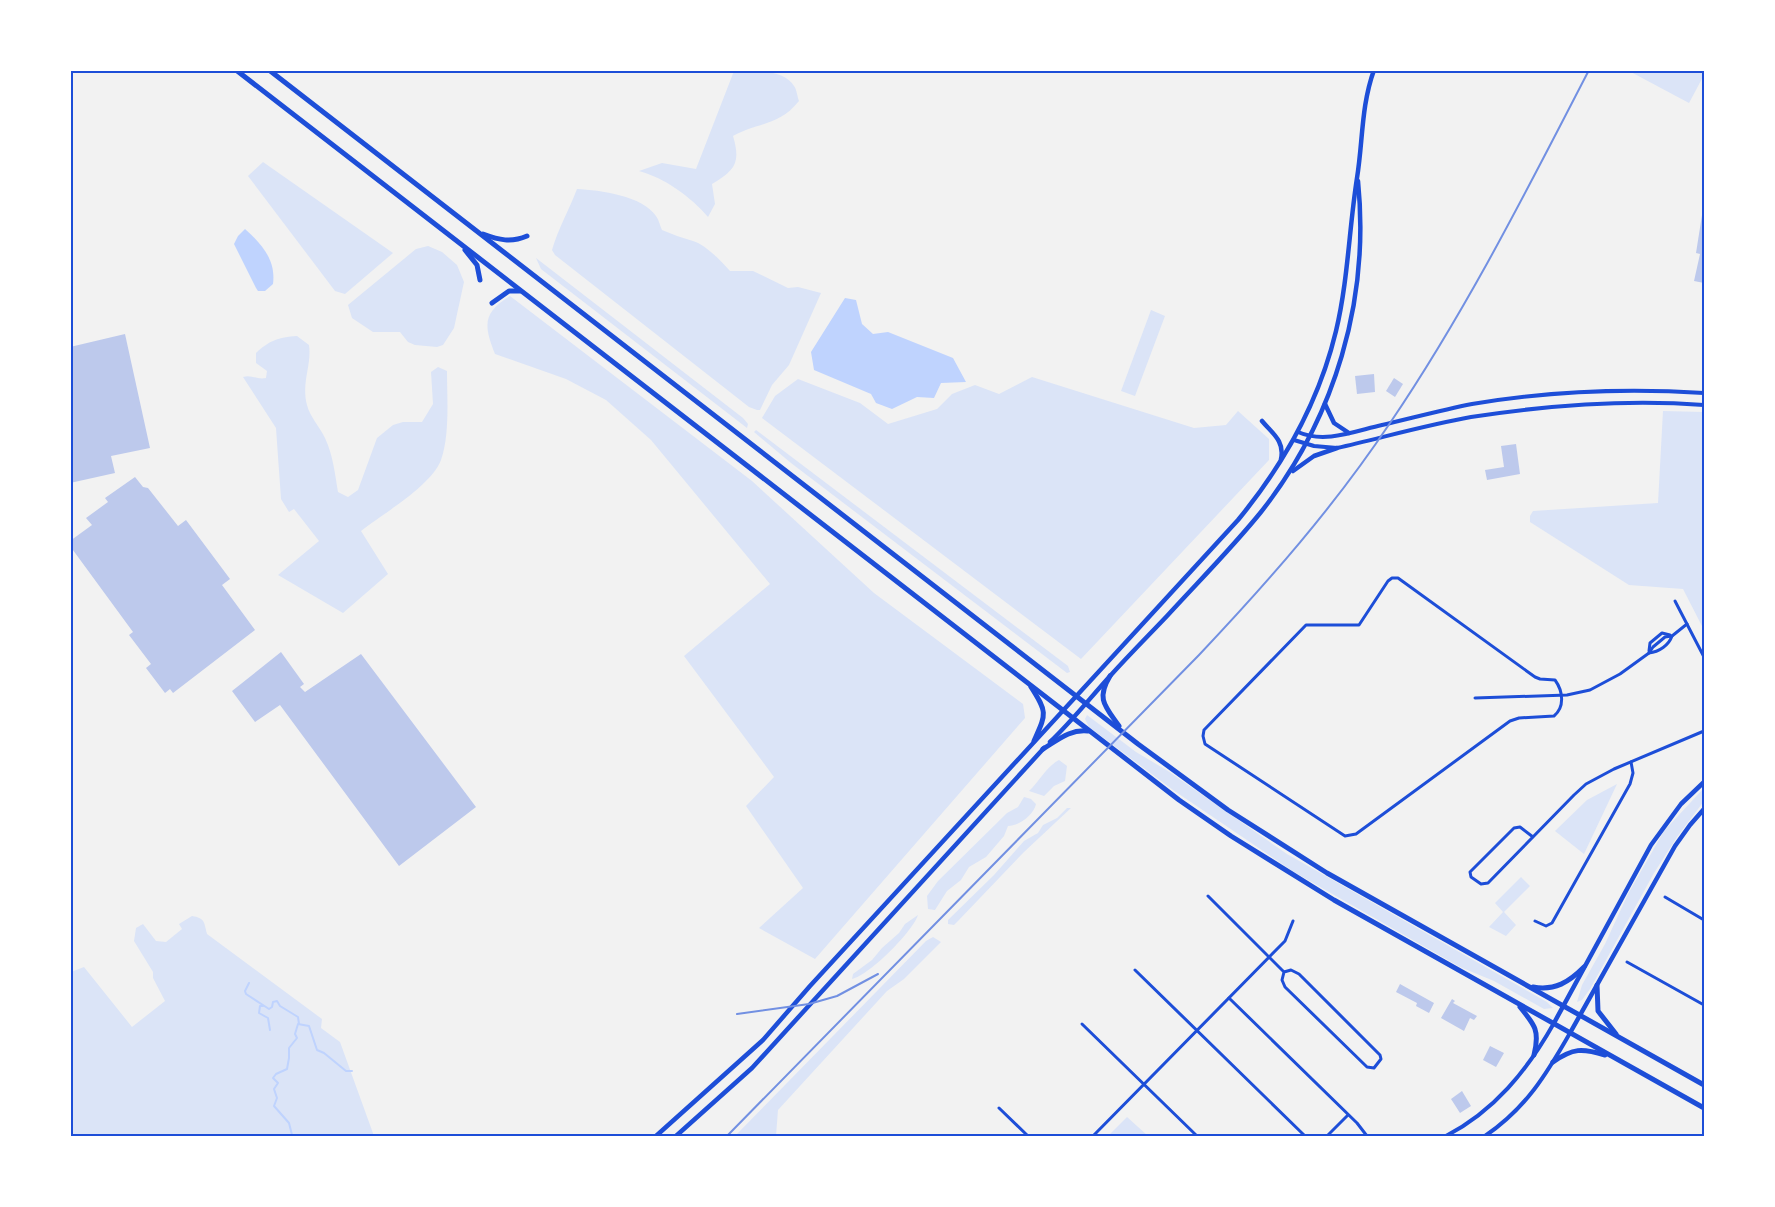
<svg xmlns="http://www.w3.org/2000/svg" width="1775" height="1207" font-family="Raleway,sans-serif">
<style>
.green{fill:#dbe4f7}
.water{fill:#bfd3fe}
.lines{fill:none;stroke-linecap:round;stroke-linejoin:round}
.stream{stroke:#bfd3fe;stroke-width:2}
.building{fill:#bdc9ec}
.minor{stroke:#1d4ed8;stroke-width:3}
.tertiary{stroke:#1d4ed8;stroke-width:4}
.secondary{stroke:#1d4ed8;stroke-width:4.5}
.primary{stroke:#1d4ed8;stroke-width:5}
.rail{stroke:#7290e2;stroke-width:2}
.neatline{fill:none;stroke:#1d4ed8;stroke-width:2}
</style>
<rect width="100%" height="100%" fill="#f2f2f2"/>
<g class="green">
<path d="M734,71C751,70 785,69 794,86C797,90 797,96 799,101C779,126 759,122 733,136C741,163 735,170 712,184L715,204L708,217C691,197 665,178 639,171L662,163L696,169Z"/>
<polygon points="1629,71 1704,71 1704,75 1689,103"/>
<polygon points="263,162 393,253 345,294 335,291 248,176"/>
<path d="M577,189C600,190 643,196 656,216C659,220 660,226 662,230C672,234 682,238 693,241C706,245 721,261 730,271H753L788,288L798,287L821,293L789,365L772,385L760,410H757L749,407L555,255L552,250C558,229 569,210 577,189Z"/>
<polygon points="428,246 442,252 457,265 464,282 454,328 443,345 437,347 415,345 408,342 400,332 373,332 352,318 348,305 416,249"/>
<polygon points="536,258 743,418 748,424 747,428 541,269"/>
<path d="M510,296L752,481L874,593L1023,704L1025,718L815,959L759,928L803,888L746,806L774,777L684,656L770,584L651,440L606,400L566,379L495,354C484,326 482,313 510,296Z"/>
<polygon points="1151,310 1165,316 1135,396 1121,391"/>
<path d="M297,336L309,345C312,365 301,383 307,405C310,417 320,427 325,438C333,455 335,474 338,492L348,497L358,490L377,438L393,425L403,422H422L433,404L431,372L438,367L447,371C447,397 450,435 441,460C431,486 384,513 361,531L388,574L343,613L278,575L319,541L294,509L289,512L281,499L276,428L243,377C251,374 257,380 266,378L267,371L256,363V353C269,341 278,337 297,336Z"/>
<polygon points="1032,377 1194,428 1226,425 1238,411 1269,439 1269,460 1081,659 762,418 775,396 798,379 860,403 888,424 937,409 952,394 975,385 999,394"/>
<polygon points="1663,411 1704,412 1704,630 1683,589 1629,585 1530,522 1530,516 1533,511 1658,503"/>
<polygon points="756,430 1068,666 1070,672 1067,673 791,463 754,432"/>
<polygon points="1087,715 1136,752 1168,771 1287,854 1547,1002 1553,1008 1544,1009 1494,981 1460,967 1294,872 1173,790 1089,727 1085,719"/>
<path d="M1059,760L1067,766L1065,781L1054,786L1044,796L1029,791C1039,782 1047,766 1059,760Z"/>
<polygon points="1617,784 1584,854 1555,831 1587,800"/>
<polygon points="1704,788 1704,801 1677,837 1654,873 1590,989 1582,1000 1577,1002 1582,985 1605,944 1628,894 1664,831"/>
<path d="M1024,797L1031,799L1036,804C1034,814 1020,826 1008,826L1004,836L986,857L969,867L961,880L947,891L935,910L928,909L927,896L938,881L1007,813L1018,807Z"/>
<polygon points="1067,808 1071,808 1024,852 958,921 954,925 948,924 948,920 994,875 1024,841 1038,833 1043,825 1057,818"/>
<polygon points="1521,877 1530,886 1504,912 1516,925 1506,936 1489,927 1503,912 1495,903"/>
<path d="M918,915C913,931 870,975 852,979L853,974L872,960L882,948L899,933L905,924Z"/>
<path d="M192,916C205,918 204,922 207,934L322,1019L321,1028L340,1042L374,1136H71V972L84,967L132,1027L165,1001L153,978V972L134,941L136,928L143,924L156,941L166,942L182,929L179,924Z"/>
<polygon points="933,937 941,942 904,979 887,991 778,1110 776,1136 735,1136 926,941"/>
<polygon points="1127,1117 1148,1136 1108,1136"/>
</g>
<g class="water">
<path d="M245,229C262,244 276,260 273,284L265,291H258L256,288L234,244L238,236Z"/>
<polygon points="845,298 856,300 862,324 873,334 888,332 953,358 966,382 941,383 934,398 917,397 892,409 876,403 871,394 814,370 811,352"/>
</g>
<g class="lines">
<g class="stream">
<polyline points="249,983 245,991 246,994 269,1009 272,1007 273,1002 277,1001 280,1006 298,1017 299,1024"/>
<polyline points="263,1006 260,1006 259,1013 268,1018 270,1030"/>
<polyline points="292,1135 289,1123 274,1106 277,1098 274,1089 278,1083 273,1078 276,1074 287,1069 289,1058 289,1048 297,1038 295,1034 298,1024 309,1026 317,1050 324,1053 346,1071 352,1071"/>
</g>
</g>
<g class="building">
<polygon points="1702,215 1704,215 1704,283 1694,281 1700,254 1696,253"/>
<polygon points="125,334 150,448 111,456 115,473 70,483 70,347"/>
<polygon points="1374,374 1375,392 1357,394 1355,376"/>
<polygon points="1394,378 1403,384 1395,397 1386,391"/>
<polygon points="1516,444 1520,474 1487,480 1485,470 1504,467 1501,446"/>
<polygon points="135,477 143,487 148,488 178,526 186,520 230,579 222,585 255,630 173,693 170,689 165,693 146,668 151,664 129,635 133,632 70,546 70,541 92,525 86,518 108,502 105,498"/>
<polygon points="281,652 304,684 300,687 305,692 361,654 476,807 399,866 280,705 255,722 232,691"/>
<polygon points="1400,984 1434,1003 1429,1013 1416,1006 1417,1003 1396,992"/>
<polygon points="1452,999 1455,1001 1453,1003 1477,1016 1474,1020 1470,1018 1464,1031 1441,1018"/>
<polygon points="1490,1046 1504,1053 1496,1067 1483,1060"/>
<polygon points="1462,1091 1471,1106 1460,1113 1451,1099"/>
</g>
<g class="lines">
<g class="minor">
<path d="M1392,578H1398L1535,677L1540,679L1555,680C1563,691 1565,707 1554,716L1519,718L1510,721L1356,834L1345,836L1205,744L1203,736L1204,730L1306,625H1359L1388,581Z"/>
<polyline points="1675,601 1704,657"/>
<polyline points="1649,651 1650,643 1662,633 1670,635"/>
<path d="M1649,653C1659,652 1669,645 1672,636"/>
<polyline points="1475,698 1567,695 1590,690 1620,674 1649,653 1653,647 1665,637 1672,636 1687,624"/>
<polyline points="1533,837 1520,827 1514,828 1470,872 1471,877 1481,884 1488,883 1574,795 1586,784 1614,769 1704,731"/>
<polyline points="1208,896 1284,972 1291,970 1299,974 1380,1055 1381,1059 1374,1068 1367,1067 1285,987 1282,980 1284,972"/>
<polyline points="1665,897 1704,920"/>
<polyline points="1535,921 1546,926 1552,923 1630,784 1633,773 1631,762"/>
<polyline points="1627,962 1704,1005"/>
<polyline points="1135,970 1305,1136"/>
<polyline points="1229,998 1357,1123 1367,1136"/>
<polyline points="1082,1024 1197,1136"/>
<polyline points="999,1108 1028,1136"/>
<polyline points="1093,1136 1285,941 1293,921"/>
<polyline points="1327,1136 1348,1115"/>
</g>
<g class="tertiary">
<path d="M1298,432C1325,444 1355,431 1382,425C1412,418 1442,410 1472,404C1549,391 1626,388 1704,393"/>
<path d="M1294,440L1314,446L1337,448C1381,438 1426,425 1471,417C1549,405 1626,399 1704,405"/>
<path d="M1446,1136C1494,1111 1527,1071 1554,1023"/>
<path d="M1485,1136C1526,1108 1546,1075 1570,1033"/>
</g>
<g class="secondary">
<polyline points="1325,404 1334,423 1349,433"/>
<path d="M1262,421C1272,433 1285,441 1281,459"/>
<polyline points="1293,471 1314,456 1337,448"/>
<path d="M1050,742C1072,721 1090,698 1111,675C1129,655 1148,636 1167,616C1198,582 1232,548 1261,512C1335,418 1370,300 1358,181"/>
<polyline points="1554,1023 1651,845 1681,804 1704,782"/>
<polyline points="1570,1033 1675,846 1690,825 1704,809"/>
<path d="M656,1136L763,1040L810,986L1238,520C1284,464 1319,402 1336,331C1348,281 1349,229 1357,178C1363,141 1361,106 1374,70"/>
<polyline points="676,1136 752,1068 1044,748"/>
</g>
<g class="primary">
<polyline points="236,70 1179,800 1231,836 1334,900 1704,1108"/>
<polyline points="269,70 1138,744 1228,810 1327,873 1704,1085"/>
<path d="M483,234C499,240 511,243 527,236"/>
<polyline points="465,250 477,265 480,280"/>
<polyline points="492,303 509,291 520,291"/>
<path d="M1110,676C1096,699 1105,706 1119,726"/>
<path d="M1031,687C1048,713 1046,714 1034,741"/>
<path d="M1043,749C1058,740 1070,729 1088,731"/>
<polyline points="1597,985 1598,1011 1616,1034"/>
<path d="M1533,987C1555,991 1569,982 1584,967"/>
<path d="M1520,1007C1535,1025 1540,1031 1534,1055"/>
<path d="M1553,1062C1573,1048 1582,1048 1605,1055"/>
</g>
<g class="rail">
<polyline points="737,1014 809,1004 837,996 878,974"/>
<path d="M727,1136L1199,655C1268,582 1334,507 1390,423C1466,311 1527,190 1589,70"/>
</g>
</g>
<rect width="1775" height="1207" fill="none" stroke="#ffffff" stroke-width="144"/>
<rect x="72" y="72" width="1631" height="1063" class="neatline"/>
</svg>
